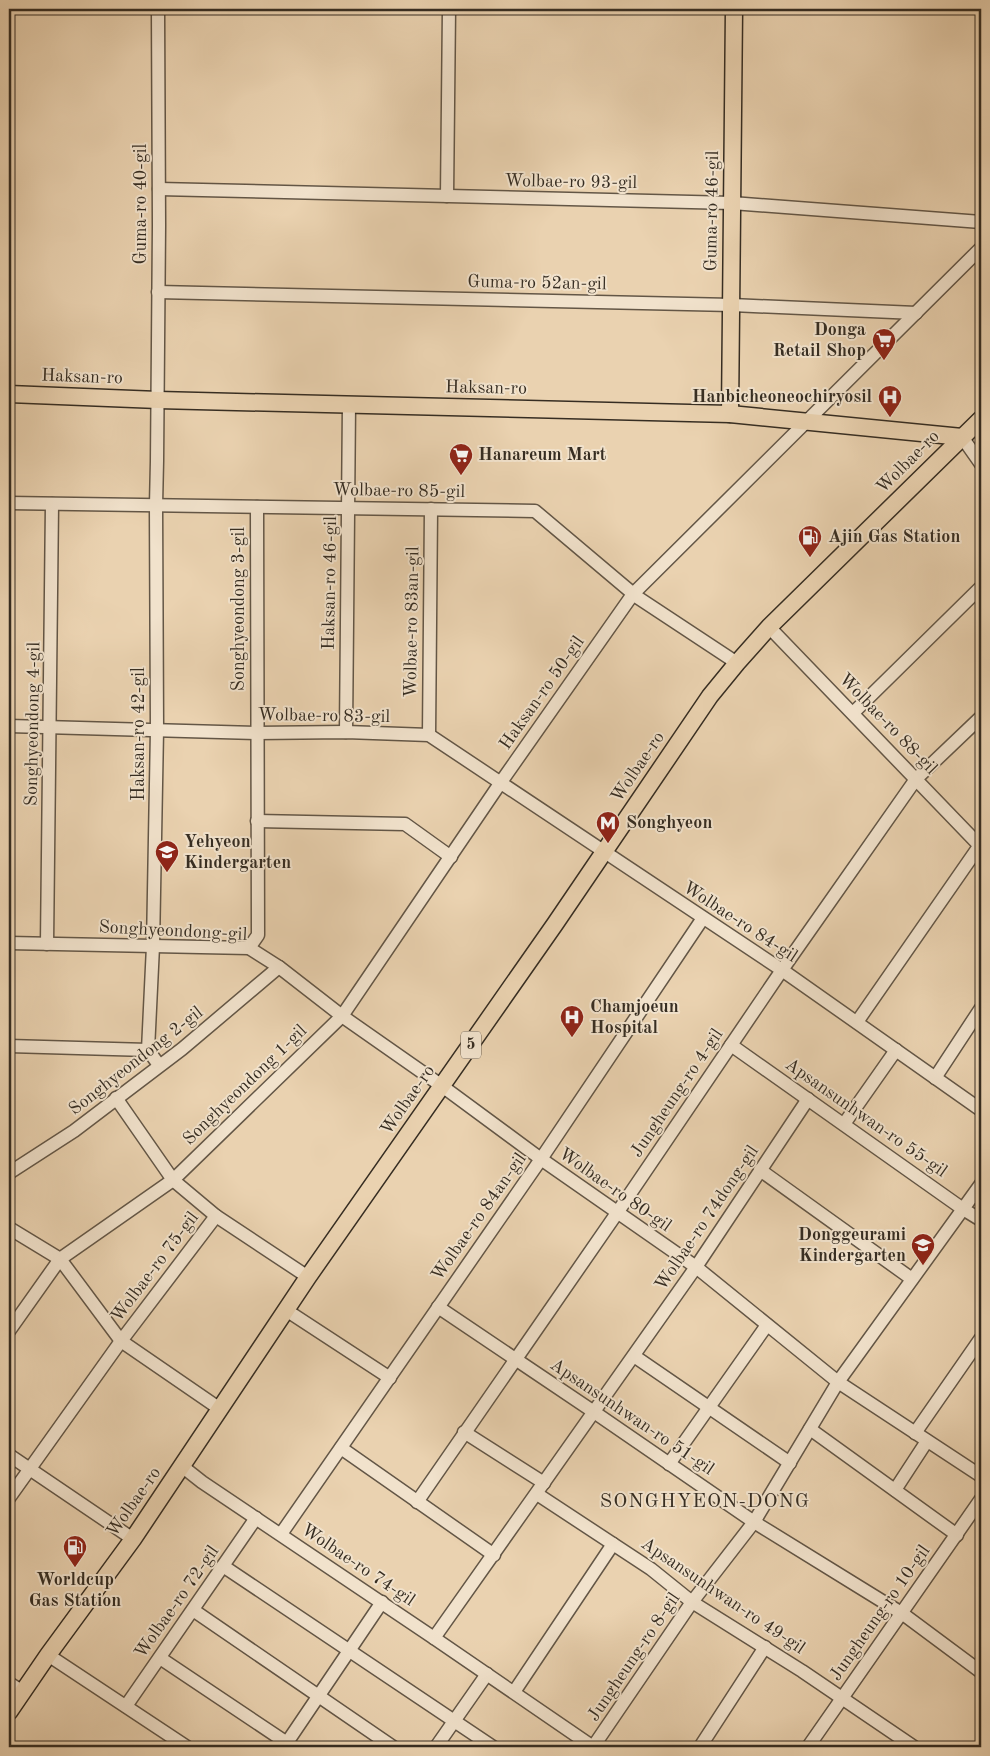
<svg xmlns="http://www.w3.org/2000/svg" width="990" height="1756" font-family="'Old Standard TT',serif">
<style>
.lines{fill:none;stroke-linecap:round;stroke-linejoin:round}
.minor-casing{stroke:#635646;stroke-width:15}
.major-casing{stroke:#362d22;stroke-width:19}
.minor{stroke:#f1e2cc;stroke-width:12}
.major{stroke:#ead2b0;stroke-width:16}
.labels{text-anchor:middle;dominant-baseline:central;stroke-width:4;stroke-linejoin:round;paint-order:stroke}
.shield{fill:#f1e2cc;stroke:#6e6355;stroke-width:1}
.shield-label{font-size:16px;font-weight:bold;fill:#362d22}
.street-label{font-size:18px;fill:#362d22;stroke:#f1e2cc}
.poi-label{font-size:18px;font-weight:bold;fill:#362d22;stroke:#f1e2cc;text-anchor:start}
.quarter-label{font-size:20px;letter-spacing:1px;fill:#362d22;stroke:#f1e2cc}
</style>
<rect width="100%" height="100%" fill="#ead2b0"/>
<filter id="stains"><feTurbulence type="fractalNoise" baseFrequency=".004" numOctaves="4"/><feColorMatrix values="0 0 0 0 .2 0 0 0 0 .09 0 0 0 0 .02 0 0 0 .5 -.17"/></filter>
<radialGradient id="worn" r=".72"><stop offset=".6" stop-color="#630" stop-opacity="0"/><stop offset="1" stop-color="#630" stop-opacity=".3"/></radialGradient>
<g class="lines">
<g class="minor-casing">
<g id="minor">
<polyline points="158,9 159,226 157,461 156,505 157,730 153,946 148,1050 159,1065"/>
<polyline points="159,189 732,203 981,222"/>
<polyline points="447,196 449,9"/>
<polyline points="158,292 732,305 916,313"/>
<polyline points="962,437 981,464"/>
<polyline points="9,503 535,511 637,597 737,663"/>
<polyline points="769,627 981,847"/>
<polyline points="853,713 981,587"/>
<polyline points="9,726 256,733 346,732 429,735 782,970 981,1110"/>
<polyline points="346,732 349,404"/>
<polyline points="429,735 431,509"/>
<polyline points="257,821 405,824 451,857"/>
<polyline points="9,943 249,948 279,967 342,1016 442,1086 541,1159 696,1267 838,1382 981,1476"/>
<polyline points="47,944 52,504"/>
<polyline points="249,948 258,935 257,507"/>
<polyline points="857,1022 980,845"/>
<polyline points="731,1045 963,1209 981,1220"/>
<polyline points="9,1046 148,1050"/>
<polyline points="935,1078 981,1008"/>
<polyline points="116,1098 173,1180 216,1216 308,1277"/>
<polyline points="844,1124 896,1050"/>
<polyline points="760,1170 912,1279"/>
<polyline points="9,1173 74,1131 182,1049 279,967"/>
<polyline points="9,1228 60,1259 121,1341 220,1409"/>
<polyline points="438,1307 594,1412 754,1522 903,1614 981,1672"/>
<polyline points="286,1310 390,1378"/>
<polyline points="9,1331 60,1259 173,1180 342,1016 501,782 633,594 981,248"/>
<polyline points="634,1356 790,1463"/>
<polyline points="810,1429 957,1535"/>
<polyline points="464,1432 544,1483"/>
<polyline points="915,1433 981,1338"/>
<polyline points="341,1448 494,1555"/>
<polyline points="9,1455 133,1539"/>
<polyline points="669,1464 767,1325"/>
<polyline points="183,1467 202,1482 434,1638 593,1747"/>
<polyline points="895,1490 927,1441"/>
<polyline points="537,1494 651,1569 692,1602 802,1671 914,1747"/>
<polyline points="9,1498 121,1341 216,1216"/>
<polyline points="417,1502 617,1213 782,970 916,779 981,717"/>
<polyline points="281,1534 541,1159 703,918"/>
<polyline points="223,1566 493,1747"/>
<polyline points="193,1610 393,1747"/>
<polyline points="434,1638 696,1267 808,1099"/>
<polyline points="48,1655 187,1747"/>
<polyline points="160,1658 293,1747"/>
<polyline points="9,1683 23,1692"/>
<polyline points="514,1692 613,1544"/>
<polyline points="126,1706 256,1518"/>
<polyline points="284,1747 382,1602"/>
<polyline points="436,1747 487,1674"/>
<polyline points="593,1747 692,1602 754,1522 838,1382 981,1184"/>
<polyline points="700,1747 765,1647"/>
<polyline points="808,1747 981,1499"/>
</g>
</g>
<g class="major-casing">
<g id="major">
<polyline points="9,394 158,400 730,414 962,437"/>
<polyline points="730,414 734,9"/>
<polyline points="9,1712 48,1655 133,1539 308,1277 555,924 710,696 737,663 769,627 981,419"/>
</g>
</g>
<use href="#minor" class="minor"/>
<use href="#major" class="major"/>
</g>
<defs>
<g id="supermarket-pin" transform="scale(1.25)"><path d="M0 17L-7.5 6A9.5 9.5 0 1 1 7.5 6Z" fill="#8f2418" stroke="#f1e2cc"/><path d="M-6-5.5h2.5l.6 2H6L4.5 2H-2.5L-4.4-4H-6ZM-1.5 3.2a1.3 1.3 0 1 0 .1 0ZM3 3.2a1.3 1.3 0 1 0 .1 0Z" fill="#fff"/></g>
<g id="hospital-pin" transform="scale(1.25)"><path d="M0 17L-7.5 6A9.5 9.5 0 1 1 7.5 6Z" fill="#8f2418" stroke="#f1e2cc"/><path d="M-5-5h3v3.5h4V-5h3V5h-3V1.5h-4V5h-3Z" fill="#fff"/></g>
<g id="fuel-pin" transform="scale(1.25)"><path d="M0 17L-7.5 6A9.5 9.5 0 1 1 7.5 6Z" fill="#8f2418" stroke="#f1e2cc"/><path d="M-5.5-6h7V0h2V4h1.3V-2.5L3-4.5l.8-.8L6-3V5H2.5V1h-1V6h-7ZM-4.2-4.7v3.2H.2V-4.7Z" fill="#fff"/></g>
<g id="metro-pin" transform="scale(1.25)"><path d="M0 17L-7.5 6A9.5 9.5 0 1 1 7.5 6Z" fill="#8f2418" stroke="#f1e2cc"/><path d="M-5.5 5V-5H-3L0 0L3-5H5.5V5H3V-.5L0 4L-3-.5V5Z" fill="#fff"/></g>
<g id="school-pin" transform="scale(1.25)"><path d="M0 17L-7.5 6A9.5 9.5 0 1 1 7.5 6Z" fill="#8f2418" stroke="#f1e2cc"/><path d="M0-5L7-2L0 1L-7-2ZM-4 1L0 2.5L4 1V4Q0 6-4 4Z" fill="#fff"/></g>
</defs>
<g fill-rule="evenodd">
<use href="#supermarket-pin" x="884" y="340"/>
<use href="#hospital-pin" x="890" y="397"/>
<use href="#supermarket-pin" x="461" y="455"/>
<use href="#fuel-pin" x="810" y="537"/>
<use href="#metro-pin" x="608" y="823"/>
<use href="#school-pin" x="167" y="852"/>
<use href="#hospital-pin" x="572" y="1017"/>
<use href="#school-pin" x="923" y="1245"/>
<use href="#fuel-pin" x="75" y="1547"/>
</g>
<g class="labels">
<rect class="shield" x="461" y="1031.5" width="20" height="27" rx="4"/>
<g class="shield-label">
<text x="471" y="1045">5</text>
</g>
<g class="street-label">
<text transform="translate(571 182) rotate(1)">Wolbae-ro 93-gil</text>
<text transform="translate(141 204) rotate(-90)">Guma-ro 40-gil</text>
<text transform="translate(712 211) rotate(-89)">Guma-ro 46-gil</text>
<text transform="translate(537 283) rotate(1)">Guma-ro 52an-gil</text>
<text transform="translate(82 377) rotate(2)">Haksan-ro</text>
<text transform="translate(486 388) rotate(1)">Haksan-ro</text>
<text transform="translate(908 462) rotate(-45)">Wolbae-ro</text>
<text transform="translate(399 491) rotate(1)">Wolbae-ro 85-gil</text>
<text transform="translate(330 583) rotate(-89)">Haksan-ro 46-gil</text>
<text transform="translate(239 609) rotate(-90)">Songhyeondong 3-gil</text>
<text transform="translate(412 622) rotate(-89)">Wolbae-ro 83an-gil</text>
<text transform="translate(542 693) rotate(-55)">Haksan-ro 50-gil</text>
<text transform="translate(324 716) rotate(1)">Wolbae-ro 83-gil</text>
<text transform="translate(33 724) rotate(-89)">Songhyeondong 4-gil</text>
<text transform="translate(888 724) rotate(46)">Wolbae-ro 88-gil</text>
<text transform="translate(139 734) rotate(-90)">Haksan-ro 42-gil</text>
<text transform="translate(638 767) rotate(-56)">Wolbae-ro</text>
<text transform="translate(740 922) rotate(33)">Wolbae-ro 84-gil</text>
<text transform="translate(173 931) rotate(3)">Songhyeondong-gil</text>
<text transform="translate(136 1061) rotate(-38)">Songhyeondong 2-gil</text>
<text transform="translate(245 1085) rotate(-44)">Songhyeondong 1-gil</text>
<text transform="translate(677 1093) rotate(-56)">Jungheung-ro 4-gil</text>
<text transform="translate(408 1100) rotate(-55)">Wolbae-ro</text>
<text transform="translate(866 1118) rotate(35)">Apsansunhwan-ro 55-gil</text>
<text transform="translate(615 1190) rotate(35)">Wolbae-ro 80-gil</text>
<text transform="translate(479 1217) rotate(-55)">Wolbae-ro 84an-gil</text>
<text transform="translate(707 1218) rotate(-56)">Wolbae-ro 74dong-gil</text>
<text transform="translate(155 1267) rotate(-53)">Wolbae-ro 75-gil</text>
<text transform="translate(632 1417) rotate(34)">Apsansunhwan-ro 51-gil</text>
<text transform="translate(134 1502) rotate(-55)">Wolbae-ro</text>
<text transform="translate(358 1565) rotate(34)">Wolbae-ro 74-gil</text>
<text transform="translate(723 1596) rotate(34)">Apsansunhwan-ro 49-gil</text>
<text transform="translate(177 1602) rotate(-55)">Wolbae-ro 72-gil</text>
<text transform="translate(880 1613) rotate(-55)">Jungheung-ro 10-gil</text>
<text transform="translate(634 1657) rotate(-56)">Jungheung-ro 8-gil</text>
</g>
<g class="poi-label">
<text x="866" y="330" text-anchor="end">Donga<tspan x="866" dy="21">Retail Shop</tspan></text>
<text x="872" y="397" text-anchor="end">Hanbicheoneochiryosil</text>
<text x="478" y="455">Hanareum Mart</text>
<text x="828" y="537">Ajin Gas Station</text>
<text x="626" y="823">Songhyeon</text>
<text x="184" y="842">Yehyeon<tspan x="184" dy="21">Kindergarten</tspan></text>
<text x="590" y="1007">Chamjoeun<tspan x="590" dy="21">Hospital</tspan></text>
<text x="906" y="1235" text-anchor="end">Donggeurami<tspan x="906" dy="21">Kindergarten</tspan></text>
<text x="75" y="1580" text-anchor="middle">Worldcup<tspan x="75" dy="21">Gas Station</tspan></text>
</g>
<g class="quarter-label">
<text x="705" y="1502">SONGHYEON-DONG</text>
</g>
</g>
<rect width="990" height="1756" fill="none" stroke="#ead2b0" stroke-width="30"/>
<rect x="10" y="10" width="970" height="1736" fill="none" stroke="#362d22" stroke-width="2.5"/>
<rect x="15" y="15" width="960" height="1726" fill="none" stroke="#362d22"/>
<rect width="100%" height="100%" filter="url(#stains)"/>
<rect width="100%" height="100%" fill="url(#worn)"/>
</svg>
